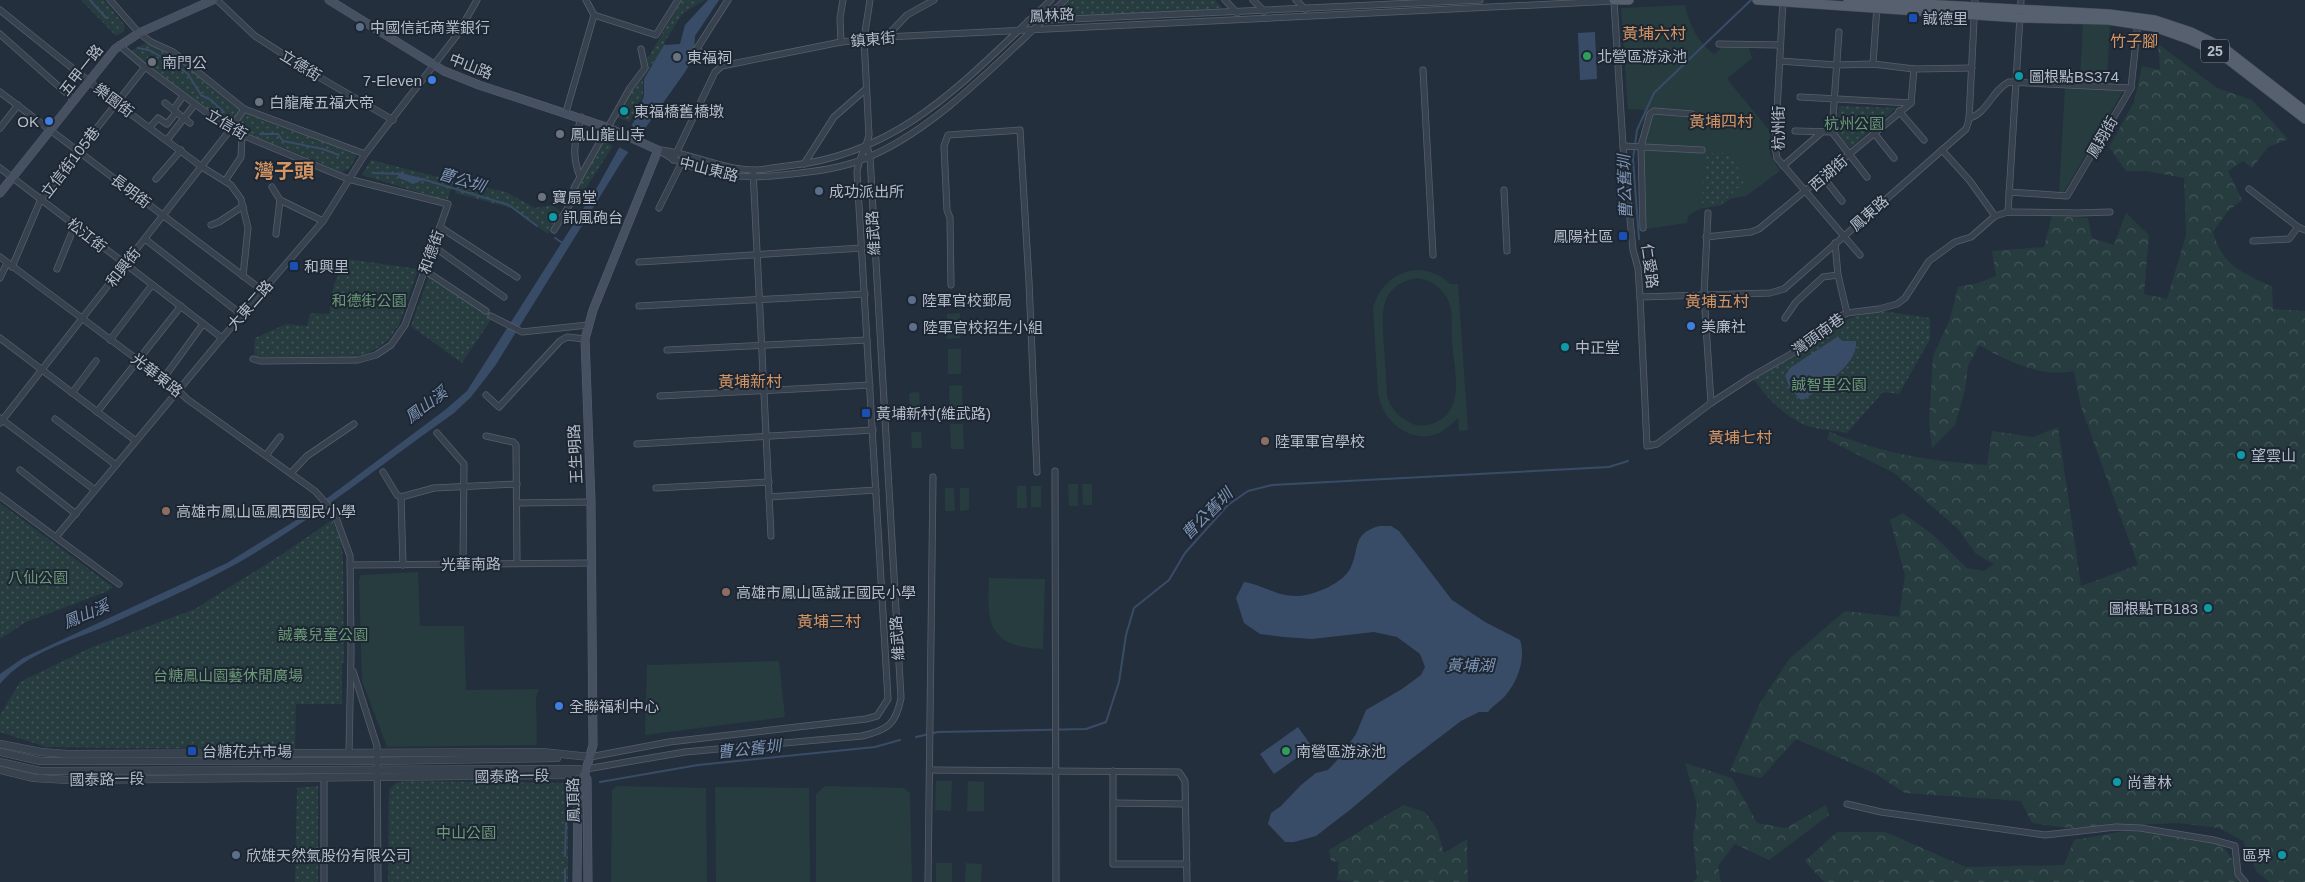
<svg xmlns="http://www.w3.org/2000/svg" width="2305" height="882" font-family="Arial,'Noto Sans TC',sans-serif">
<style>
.grass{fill:#263c3f;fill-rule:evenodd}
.forest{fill:url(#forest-crowns)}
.park{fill:url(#park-dots)}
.water{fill:#394c67}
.pier{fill:#242f3e}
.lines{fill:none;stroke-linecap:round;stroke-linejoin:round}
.stream{stroke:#394c67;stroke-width:2}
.minor-casing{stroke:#565f6c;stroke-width:7}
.tertiary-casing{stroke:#565f6c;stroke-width:8}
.secondary-casing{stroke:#565f6c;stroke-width:9}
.primary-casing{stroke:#414a57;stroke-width:10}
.minor{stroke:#38414e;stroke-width:5.5}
.tertiary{stroke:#38414e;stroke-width:7}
.secondary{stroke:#465061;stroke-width:8}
.primary{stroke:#56606e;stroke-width:9}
.transit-dot{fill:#1a4fb4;stroke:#1d2633;stroke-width:2}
.service-dot{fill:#5c6f8a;stroke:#1d2633;stroke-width:2}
.leisure-dot{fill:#2e9e5b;stroke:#1d2633;stroke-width:2}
.worship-dot{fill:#6b7280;stroke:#1d2633;stroke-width:2}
.culture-dot{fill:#0f9aa8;stroke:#1d2633;stroke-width:2}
.shop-dot{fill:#3f7fe0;stroke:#1d2633;stroke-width:2}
.education-dot{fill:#8d6e63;stroke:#1d2633;stroke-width:2}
.labels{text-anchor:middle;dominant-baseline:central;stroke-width:4;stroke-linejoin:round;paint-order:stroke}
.shield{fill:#1d2633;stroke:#878f9c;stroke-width:1}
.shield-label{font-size:14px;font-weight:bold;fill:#b4bcc9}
.street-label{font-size:15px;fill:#b4bcc9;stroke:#1d2633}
.poi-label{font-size:15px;fill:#b4bcc9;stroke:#1d2633;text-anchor:start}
.park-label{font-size:15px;fill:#6b9a76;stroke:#1d2633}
.neighbourhood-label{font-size:16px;fill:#d59563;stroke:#1d2633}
.water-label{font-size:16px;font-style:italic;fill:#7c92b1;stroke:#1d2633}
.district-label{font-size:20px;font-weight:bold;fill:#d59563;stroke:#1d2633}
</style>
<defs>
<pattern id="forest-crowns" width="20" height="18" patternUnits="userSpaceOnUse" patternTransform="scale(1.25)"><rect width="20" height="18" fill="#263c3f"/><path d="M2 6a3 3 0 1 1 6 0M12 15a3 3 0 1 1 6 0" fill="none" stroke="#435659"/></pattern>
<pattern id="park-dots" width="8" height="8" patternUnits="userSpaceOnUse" patternTransform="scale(1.25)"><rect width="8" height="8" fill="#263c3f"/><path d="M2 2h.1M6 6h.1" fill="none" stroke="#435659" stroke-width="1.8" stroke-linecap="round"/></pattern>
</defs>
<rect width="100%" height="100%" fill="#242f3e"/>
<g class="grass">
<path d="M1685,5C1689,24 1698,43 1714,54L1724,46L1749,48L1752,58L1727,79L1770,131V154L1780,171L1746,196L1730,199L1722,205L1700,209L1689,215L1687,223L1646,229L1644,110L1628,109L1621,8Z"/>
<polygon points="2083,23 2110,25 2107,81 2080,79"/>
<polygon points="2065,87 2123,91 2064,192 2059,192"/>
<path d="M1416,270C1430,270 1441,275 1450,284H1458L1468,430L1459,431L1458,418C1452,423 1447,429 1439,433C1410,445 1382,421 1378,393L1373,308C1379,287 1394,272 1416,270ZM1416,278C1429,279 1440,286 1447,298C1454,310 1451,329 1452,343C1454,369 1466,409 1436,422C1428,426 1419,427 1411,423C1398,417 1390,408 1387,395C1386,378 1385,361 1384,345C1382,314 1378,286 1416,278Z"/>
<polygon points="960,313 960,338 947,339 947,314"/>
<rect x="948" y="349" width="13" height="25"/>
<polygon points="962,385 963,411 950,411 949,386"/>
<polygon points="919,392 920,408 910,409 909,393"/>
<polygon points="950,424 963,424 964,449 951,449"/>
<polygon points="911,432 921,432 922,448 912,448"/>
<polygon points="1068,484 1078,484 1078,506 1069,506"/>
<polygon points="1082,484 1092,484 1092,505 1083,505"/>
<polygon points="1017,486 1026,486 1027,508 1017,508"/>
<rect x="1031" y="486" width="10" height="21"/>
<polygon points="945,488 954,488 955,511 945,511"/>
<polygon points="960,488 969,488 969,510 960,511"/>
<polygon points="418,572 420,626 464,626 466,690 539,689 536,697 537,745 387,747 362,681 359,580 361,575"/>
<path d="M989,578L1045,579L1043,649C990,647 986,626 989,578Z"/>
<polygon points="779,661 785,717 645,735 647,665"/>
<polygon points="936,781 952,781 951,811 935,810"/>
<polygon points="968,781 984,782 984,811 967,811"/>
<polygon points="618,786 706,788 707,882 611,882 612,790"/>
<polygon points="825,786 904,788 910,793 912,882 816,882 816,794"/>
<polygon points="715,787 809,788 810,882 716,882"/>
<rect x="936" y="863" width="16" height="19"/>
<polygon points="966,863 982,864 981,882 965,882"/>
</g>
<g class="forest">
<path d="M2158,44L2217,88L2252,100L2288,139L2268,147L2252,168L2243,161L2228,171L2242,200L2228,211L2213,232C2224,268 2241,271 2272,287L2273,309L2305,311V882H2269L2257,872L2243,841L2219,828L2178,823L2069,828L2032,823L2021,801L1905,793L1874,773L1796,739L1761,778L1730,771L1760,703L1789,659L1845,611L1899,617L1905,575L1890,520L1903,513L1932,534L1967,568L1984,571L1994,564L1976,554L1958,529L1894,473L1827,439L1830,432C1883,454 1930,461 1987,465L1992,431L2033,437L2058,427L2081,586L2138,565L2081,407L2074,371C2040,378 2008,361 1979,345L1968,366L1965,390L1955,425L1932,448L1929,421L1933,356L1950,319L1958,287L1978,283L1996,276L1992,251L2044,247L2052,216L2088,218L2092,238L2114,245L2126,213L2149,235L2144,294L2167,299L2186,235L2184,178L2146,171H2126L2109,147L2134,102L2142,66L2160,70Z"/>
<polygon points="1685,763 1732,778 1757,823 1786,828 1826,805 1829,815 1769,860 1735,844 1718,866 1721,882 1693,882 1697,878 1693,839 1697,804"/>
<polygon points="1403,805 1425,812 1437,829 1444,853 1467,839 1468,882 1353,882 1337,880 1339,862 1331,861 1329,850"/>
<polygon points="2125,831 2216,837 2249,882 1824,882 1805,861 1837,832 1885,832 1966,867 2064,865 2074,840"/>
</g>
<g class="park">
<polygon points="81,0 104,0 125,26 124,31 116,36"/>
<polygon points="682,0 705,0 683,13 664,43 669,47 652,64 643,79 643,95 630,122 617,117 639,73"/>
<polygon points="1066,0 1215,0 1222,8 1042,21"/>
<polygon points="148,42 168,52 240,110 357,155 349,169 341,172 287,149 238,132 153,71 130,51"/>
<polygon points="1839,106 1896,108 1850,148 1837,133"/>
<polygon points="604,141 613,146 578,200 576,188"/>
<polygon points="1705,153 1727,153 1743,175 1743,183 1721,204 1702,203"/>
<polygon points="371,160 454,181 447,201 362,175"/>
<polygon points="459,182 506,192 535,208 552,205 562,213 548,234 511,208 455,193"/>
<polygon points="347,259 418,269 399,325 388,340 376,349 364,355 349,356 254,357 255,338 286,324 307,326 310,313 329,314 334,284"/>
<polygon points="430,273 492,318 462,363 411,326"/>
<path d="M1882,311L1930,318V339L1899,394L1883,392L1847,433C1833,430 1818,430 1805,425C1784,416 1765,396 1752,377C1768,368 1785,360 1800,350C1833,328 1840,316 1882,311Z"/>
<polygon points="0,503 113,587 108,591 26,622 0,639"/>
<polygon points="332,520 341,541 343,559 344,662 342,663 342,704 296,704 295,750 46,747 0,732 0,715 20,682 90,648 195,609 284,553"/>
<polygon points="408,781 568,783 568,882 388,882 389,790 396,783"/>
<polygon points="318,786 318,882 295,882 297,788"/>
</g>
<g class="water">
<path d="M708,0H719L695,36L694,57L685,72L622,161L495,366L471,397L454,413C382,464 313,520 236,564C194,587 149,607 106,626C71,641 25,653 0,684V674L23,658L227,563L306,514L445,410L467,391L599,184L634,121L644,96V79L664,45L680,44L685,25Z"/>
<polygon points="1595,32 1597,79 1580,80 1578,33"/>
<polygon points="397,172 426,179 413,184 399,178"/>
<path d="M1837,337L1843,341H1856C1859,364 1822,386 1805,399L1801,400L1790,388L1785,376L1790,368Z"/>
<path d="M1379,526H1391L1399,531L1452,600L1485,622L1520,640C1526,659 1518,681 1505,696C1500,702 1493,705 1488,712H1479L1461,721L1402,766L1351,809L1316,836L1294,842H1285L1268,824L1271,813L1281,806L1301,785L1316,773L1328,770L1340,757L1356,734L1366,710L1402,689L1421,675L1425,667L1420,654L1397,637L1374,632L1312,639L1284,637L1260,634L1244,623L1236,598L1244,582C1265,585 1275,597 1299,596C1315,595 1344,583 1351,567C1360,547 1352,534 1379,526Z"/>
<polygon points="1298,727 1312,747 1274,774 1260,754"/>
</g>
<polygon class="pier" points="630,125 645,132 630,153 617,146"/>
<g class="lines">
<g class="stream">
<polyline points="90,0 106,18"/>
<polyline points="138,48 149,50 176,65 188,74 201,95 211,100 224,112"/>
<polyline points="260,134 278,134 283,141 323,149 339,155"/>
<polyline points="373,173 400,174"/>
<polyline points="422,179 509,205 537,226"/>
<polyline points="555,238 564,244"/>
<polyline points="1639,239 1633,159 1637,130 1654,93 1751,0"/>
<polyline points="916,737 938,732 1086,729 1106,722 1119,682 1126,635 1134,608 1169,580 1185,553 1228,505 1248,491 1272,485 1609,467 1628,461"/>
<polyline points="600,782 698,765 875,747 900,740"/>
<polyline points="565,856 567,789"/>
<polyline points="565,869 565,882"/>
</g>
<g class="minor-casing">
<g id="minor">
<polyline points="110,0 139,33 151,42 173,52 244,109 365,154"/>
<polyline points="217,0 255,36 317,76 393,120"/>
<polyline points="728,0 696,50 729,63"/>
<polyline points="1225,0 1237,13"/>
<polyline points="1253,0 1264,11"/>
<polyline points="1296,0 1305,9"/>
<polyline points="1783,0 1775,147 1777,158 1860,255"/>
<polyline points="0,10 116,103 202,167 231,185 241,199 248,228 243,276"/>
<polyline points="594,15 656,35 678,0"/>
<polyline points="1028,21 1480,0"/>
<polyline points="1839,32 1832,132 1867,177"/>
<polyline points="0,34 74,100"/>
<polyline points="886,37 907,15 934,0"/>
<polyline points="841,42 840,18 843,0"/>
<polyline points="1719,44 1780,45"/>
<polyline points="119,45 145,67 230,130 348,179 448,204 405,325 391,345 376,355 358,360 260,361 253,359"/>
<polyline points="1780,61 1836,65 1873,64 1914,69 1972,68"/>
<polyline points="1873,64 1877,6"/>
<polyline points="1423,70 1433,255"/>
<polyline points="0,92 263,291"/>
<polyline points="1800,97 1911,103"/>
<polyline points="165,103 190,123"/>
<polyline points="1899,111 1924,140"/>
<polyline points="566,112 594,15 586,0"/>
<path d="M1969,118C1987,114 1992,90 2009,82L2131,88"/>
<polyline points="150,127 158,118 167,124 175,114 174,109 183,96"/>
<polyline points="0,128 18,105"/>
<polyline points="1795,131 1832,132"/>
<polyline points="1874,133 1894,158"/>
<polyline points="167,140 195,104"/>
<polyline points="1623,146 1702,150"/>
<path d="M658,150C694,174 739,180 782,175C811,172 843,169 871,156C942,125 1007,52 1065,0"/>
<path d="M661,150C692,154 721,169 753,170C764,170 776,167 787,166C905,154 969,75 1051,0"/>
<polyline points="1942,150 1970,181 1995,216"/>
<polyline points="673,160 715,72 722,66 841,42 886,37 1614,1 1623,146 1633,250 1638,268 1640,297 1647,446 1657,444 1711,403 1751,377 1798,350 1833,320 1847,313 1879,309 1897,304 1905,298 1929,261 1955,242 1971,237 1995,216 2008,212 2078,213 2110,212"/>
<polyline points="804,164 834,117 866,89"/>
<polyline points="1783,166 1822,132"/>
<polyline points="0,168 222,338"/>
<polyline points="753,170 771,536"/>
<path d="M580,177C571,154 575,141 581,117"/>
<polyline points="1823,177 1842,201"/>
<polyline points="156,179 181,150"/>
<polyline points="225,181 241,157 242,135"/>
<polyline points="272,187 280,200 323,221"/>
<polyline points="2249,189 2298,227 2305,230"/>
<polyline points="1504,190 1507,251"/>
<polyline points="2009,192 2067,196 2131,88 2138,22"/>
<polyline points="659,208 681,164"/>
<polyline points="2008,212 2021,0"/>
<polyline points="1708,213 1704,294 1711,403"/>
<polyline points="211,225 219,222 243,206"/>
<polyline points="440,227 517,277"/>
<polyline points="1643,228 1641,146 1650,114 1654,111 1692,114"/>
<polyline points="554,230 575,196 574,188 630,88 645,68 641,49"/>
<polyline points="276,234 280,200"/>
<polyline points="1706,237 1751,232 1759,229 1911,103 1914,69"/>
<polyline points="145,239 242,315"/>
<polyline points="2253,241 2289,239 2298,227"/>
<polyline points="1835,243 1838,275 1847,313"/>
<polyline points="433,246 504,297"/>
<polyline points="0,257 178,390 187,399 315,491 334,512 350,556 351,653 349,753"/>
<polyline points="639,262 862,248"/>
<polyline points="12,267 41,199 145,67"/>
<polyline points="57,269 75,225"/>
<polyline points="424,270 486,311"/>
<polyline points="0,278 7,263"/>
<polyline points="951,285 950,218 947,210 944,146 948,135 1020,130 1029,282 1037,472"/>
<polyline points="1640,297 1770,293 1784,289 1966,129 1969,120 1975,0"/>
<polyline points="639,306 865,294"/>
<polyline points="491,316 522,332 588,325"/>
<polyline points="1785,318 1796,302 1823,277 1838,275"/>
<polyline points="0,338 136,441"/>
<polyline points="110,340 152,285"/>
<polyline points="667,350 867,340"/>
<polyline points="163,379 203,324"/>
<polyline points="72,393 96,361"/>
<polyline points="486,395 499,407 560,341 567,337 585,339"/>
<polyline points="660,396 870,385"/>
<polyline points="97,412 181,306"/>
<polyline points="0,418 95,490"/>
<polyline points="55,419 116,465"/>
<polyline points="0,423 230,130 244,109"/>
<polyline points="437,433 464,464 463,564"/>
<polyline points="486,436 513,442 516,445 517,563"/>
<polyline points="637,444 873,430"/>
<polyline points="267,454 280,437"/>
<polyline points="20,470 76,514"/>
<polyline points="1055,471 1056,882"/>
<polyline points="383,472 397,495 401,497 434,488 517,484"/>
<polyline points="291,473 307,456 354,424"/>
<polyline points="656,488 769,482"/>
<polyline points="0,496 119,584"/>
<polyline points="401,497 403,565"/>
<polyline points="769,497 876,490"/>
<polyline points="517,503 591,502"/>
<polyline points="56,537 222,338 323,221 365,154 457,35 477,0"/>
<polyline points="350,565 592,563"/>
<polyline points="353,671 377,746 378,882"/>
<path d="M590,757L669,742L866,719L877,716L888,699L857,172C858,159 866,149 869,135L864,39L870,0"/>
<path d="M586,769L685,752L862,736C888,730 896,724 901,698L870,157L867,146"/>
<polyline points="930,770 1179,772 1185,781 1187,882"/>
<polyline points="1113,771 1113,864 1187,864"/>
<polyline points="324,777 324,882"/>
<polyline points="1113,803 1185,804"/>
<polyline points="1847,804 1881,812 2045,835 2116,827 2140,828 2213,840 2235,846 2238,874 2245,882"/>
<polyline points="928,882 933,477"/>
</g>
</g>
<g class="tertiary-casing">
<g id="tertiary">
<polyline points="0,744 41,752 67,754 542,752 590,757"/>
<polyline points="0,752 40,761 378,761 557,758"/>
<polyline points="0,762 40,771 579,769"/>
<polyline points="0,770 34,778 69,780 567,775 586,769"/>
</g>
</g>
<g class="secondary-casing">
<g id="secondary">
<polyline points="329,0 444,71 479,85 609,128 658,150 593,310 585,339 591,502 593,745 578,798 577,882"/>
<polyline points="0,193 115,49 139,33 213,0"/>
<polyline points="587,779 588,882"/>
</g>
</g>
<g class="primary-casing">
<g id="primary">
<polyline points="1614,0 1629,0"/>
<polyline points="1757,0 2019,18 2108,20 2154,27 2188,39 2221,54 2305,119"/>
<polyline points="1848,0 2109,14 2155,20 2191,32 2224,48 2305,111"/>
</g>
</g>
<use href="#minor" class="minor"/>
<use href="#tertiary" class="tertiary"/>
<use href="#secondary" class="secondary"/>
<use href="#primary" class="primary"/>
</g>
<g class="transit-dot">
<rect x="1908" y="13" width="10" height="10" rx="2.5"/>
<rect x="1618" y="231" width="10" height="10" rx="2.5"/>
<rect x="289" y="261" width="10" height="10" rx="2.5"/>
<rect x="861" y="408" width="10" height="10" rx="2.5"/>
<rect x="187" y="746" width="10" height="10" rx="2.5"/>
</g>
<g class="service-dot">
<circle cx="360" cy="27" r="5"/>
<circle cx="819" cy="191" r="5"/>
<circle cx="912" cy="300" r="5"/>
<circle cx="913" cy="327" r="5"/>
<circle cx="236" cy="855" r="5"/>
</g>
<g class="leisure-dot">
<circle cx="1587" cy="56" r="5"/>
<circle cx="1286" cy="751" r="5"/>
</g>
<g class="worship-dot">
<circle cx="677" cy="57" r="5"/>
<circle cx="152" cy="62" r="5"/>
<circle cx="259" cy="102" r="5"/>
<circle cx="560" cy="134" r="5"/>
<circle cx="542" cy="197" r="5"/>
</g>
<g class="culture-dot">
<circle cx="2019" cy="76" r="5"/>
<circle cx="624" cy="111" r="5"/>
<circle cx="553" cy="217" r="5"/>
<circle cx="1565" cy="347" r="5"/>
<circle cx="2241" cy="455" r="5"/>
<circle cx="2208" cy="608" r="5"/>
<circle cx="2117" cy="782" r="5"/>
<circle cx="2282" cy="855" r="5"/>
</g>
<g class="shop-dot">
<circle cx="432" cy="80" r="5"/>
<circle cx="49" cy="121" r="5"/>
<circle cx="1691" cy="326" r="5"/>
<circle cx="559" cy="706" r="5"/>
</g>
<g class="education-dot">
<circle cx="1265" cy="441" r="5"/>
<circle cx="166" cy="511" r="5"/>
<circle cx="726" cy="592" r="5"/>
</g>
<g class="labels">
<rect class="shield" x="2201" y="39.5" width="28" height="23" rx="4"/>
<g class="shield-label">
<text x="2215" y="51">25</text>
</g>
<g class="street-label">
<text transform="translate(1052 15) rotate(-3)">鳳林路</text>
<text transform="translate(873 39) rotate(-5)">鎮東街</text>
<text transform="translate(301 65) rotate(32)">立德街</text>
<text transform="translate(471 66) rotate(21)">中山路</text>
<text transform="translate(81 70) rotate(-52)">五甲一路</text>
<text transform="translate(114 100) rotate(37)">樂園街</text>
<text transform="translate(227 124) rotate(31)">立信街</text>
<text transform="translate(1778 128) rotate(-90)">杭州街</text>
<text transform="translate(2102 137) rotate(-60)">鳳翔街</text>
<text transform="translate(70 162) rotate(-52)">立信街105巷</text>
<text transform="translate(709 169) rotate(14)">中山東路</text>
<text transform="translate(1828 173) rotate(-41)">西湖街</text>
<text transform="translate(131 191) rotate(37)">長明街</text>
<text transform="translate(1869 213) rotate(-41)">鳳東路</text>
<text transform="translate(873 233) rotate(-93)">維武路</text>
<text transform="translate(87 235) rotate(38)">松江街</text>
<text transform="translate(431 252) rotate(-70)">和德街</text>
<text transform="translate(1650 266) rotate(82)">仁愛路</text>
<text transform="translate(123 267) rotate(-52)">和興街</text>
<text transform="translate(250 305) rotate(-49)">大東二路</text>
<text transform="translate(1818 334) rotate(-36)">灣頭南巷</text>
<text transform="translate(157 375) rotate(38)">光華東路</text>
<text transform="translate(575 454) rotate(-93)">王生明路</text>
<text transform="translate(471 564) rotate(-1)">光華南路</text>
<text transform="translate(897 638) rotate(-94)">維武路</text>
<text transform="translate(512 776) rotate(-1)">國泰路一段</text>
<text transform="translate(107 779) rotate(-1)">國泰路一段</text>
<text transform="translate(573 800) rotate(-91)">鳳頂路</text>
</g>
<g class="poi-label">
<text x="1923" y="18">誠德里</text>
<text x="370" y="27">中國信託商業銀行</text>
<text x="1597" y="56">北營區游泳池</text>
<text x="687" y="57">東福祠</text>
<text x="162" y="62">南門公</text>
<text x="2029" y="76">圖根點BS374</text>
<text x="422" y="80" text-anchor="end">7-Eleven</text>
<text x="269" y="102">白龍庵五福大帝</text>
<text x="634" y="111">東福橋舊橋墩</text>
<text x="39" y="121" text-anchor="end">OK</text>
<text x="570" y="134">鳳山龍山寺</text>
<text x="829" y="191">成功派出所</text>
<text x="552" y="197">寶扇堂</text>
<text x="563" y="217">訊風砲台</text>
<text x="1613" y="236" text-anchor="end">鳳陽社區</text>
<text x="304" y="266">和興里</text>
<text x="922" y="300">陸軍官校郵局</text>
<text x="1701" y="326">美廉社</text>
<text x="923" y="327">陸軍官校招生小組</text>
<text x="1575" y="347">中正堂</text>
<text x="876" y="413">黃埔新村(維武路)</text>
<text x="1275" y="441">陸軍軍官學校</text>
<text x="2251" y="455">望雲山</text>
<text x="176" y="511">高雄市鳳山區鳳西國民小學</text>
<text x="736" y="592">高雄市鳳山區誠正國民小學</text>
<text x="2198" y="608" text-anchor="end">圖根點TB183</text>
<text x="569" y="706">全聯福利中心</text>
<text x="202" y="751">台糖花卉市場</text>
<text x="1296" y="751">南營區游泳池</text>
<text x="2127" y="782">尚書林</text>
<text x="246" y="855">欣雄天然氣股份有限公司</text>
<text x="2272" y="855" text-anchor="end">區界</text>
</g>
<g class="park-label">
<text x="1854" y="123">杭州公園</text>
<text x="369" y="300">和德街公園</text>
<text x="1829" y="384">誠智里公園</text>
<text x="38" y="577">八仙公園</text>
<text x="323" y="634">誠義兒童公園</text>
<text x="228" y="675">台糖鳳山園藝休閒廣場</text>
<text x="466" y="832">中山公園</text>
</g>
<g class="neighbourhood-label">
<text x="1654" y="33">黃埔六村</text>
<text x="2134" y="41">竹子腳</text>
<text x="1721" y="121">黃埔四村</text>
<text x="1717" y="301">黃埔五村</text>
<text x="750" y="381">黃埔新村</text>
<text x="1740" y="437">黃埔七村</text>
<text x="829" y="621">黃埔三村</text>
</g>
<g class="water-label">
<text transform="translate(462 180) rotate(17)">曹公圳</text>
<text transform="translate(1625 187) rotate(-92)">曹公舊圳</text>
<text transform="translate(426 405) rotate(-37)">鳳山溪</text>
<text transform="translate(1207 514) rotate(-45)">曹公舊圳</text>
<text transform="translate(86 614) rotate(-23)">鳳山溪</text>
<text x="1470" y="665">黃埔湖</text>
<text transform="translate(749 749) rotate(-6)">曹公舊圳</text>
</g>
<g class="district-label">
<text x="284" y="171">灣子頭</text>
</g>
</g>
</svg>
